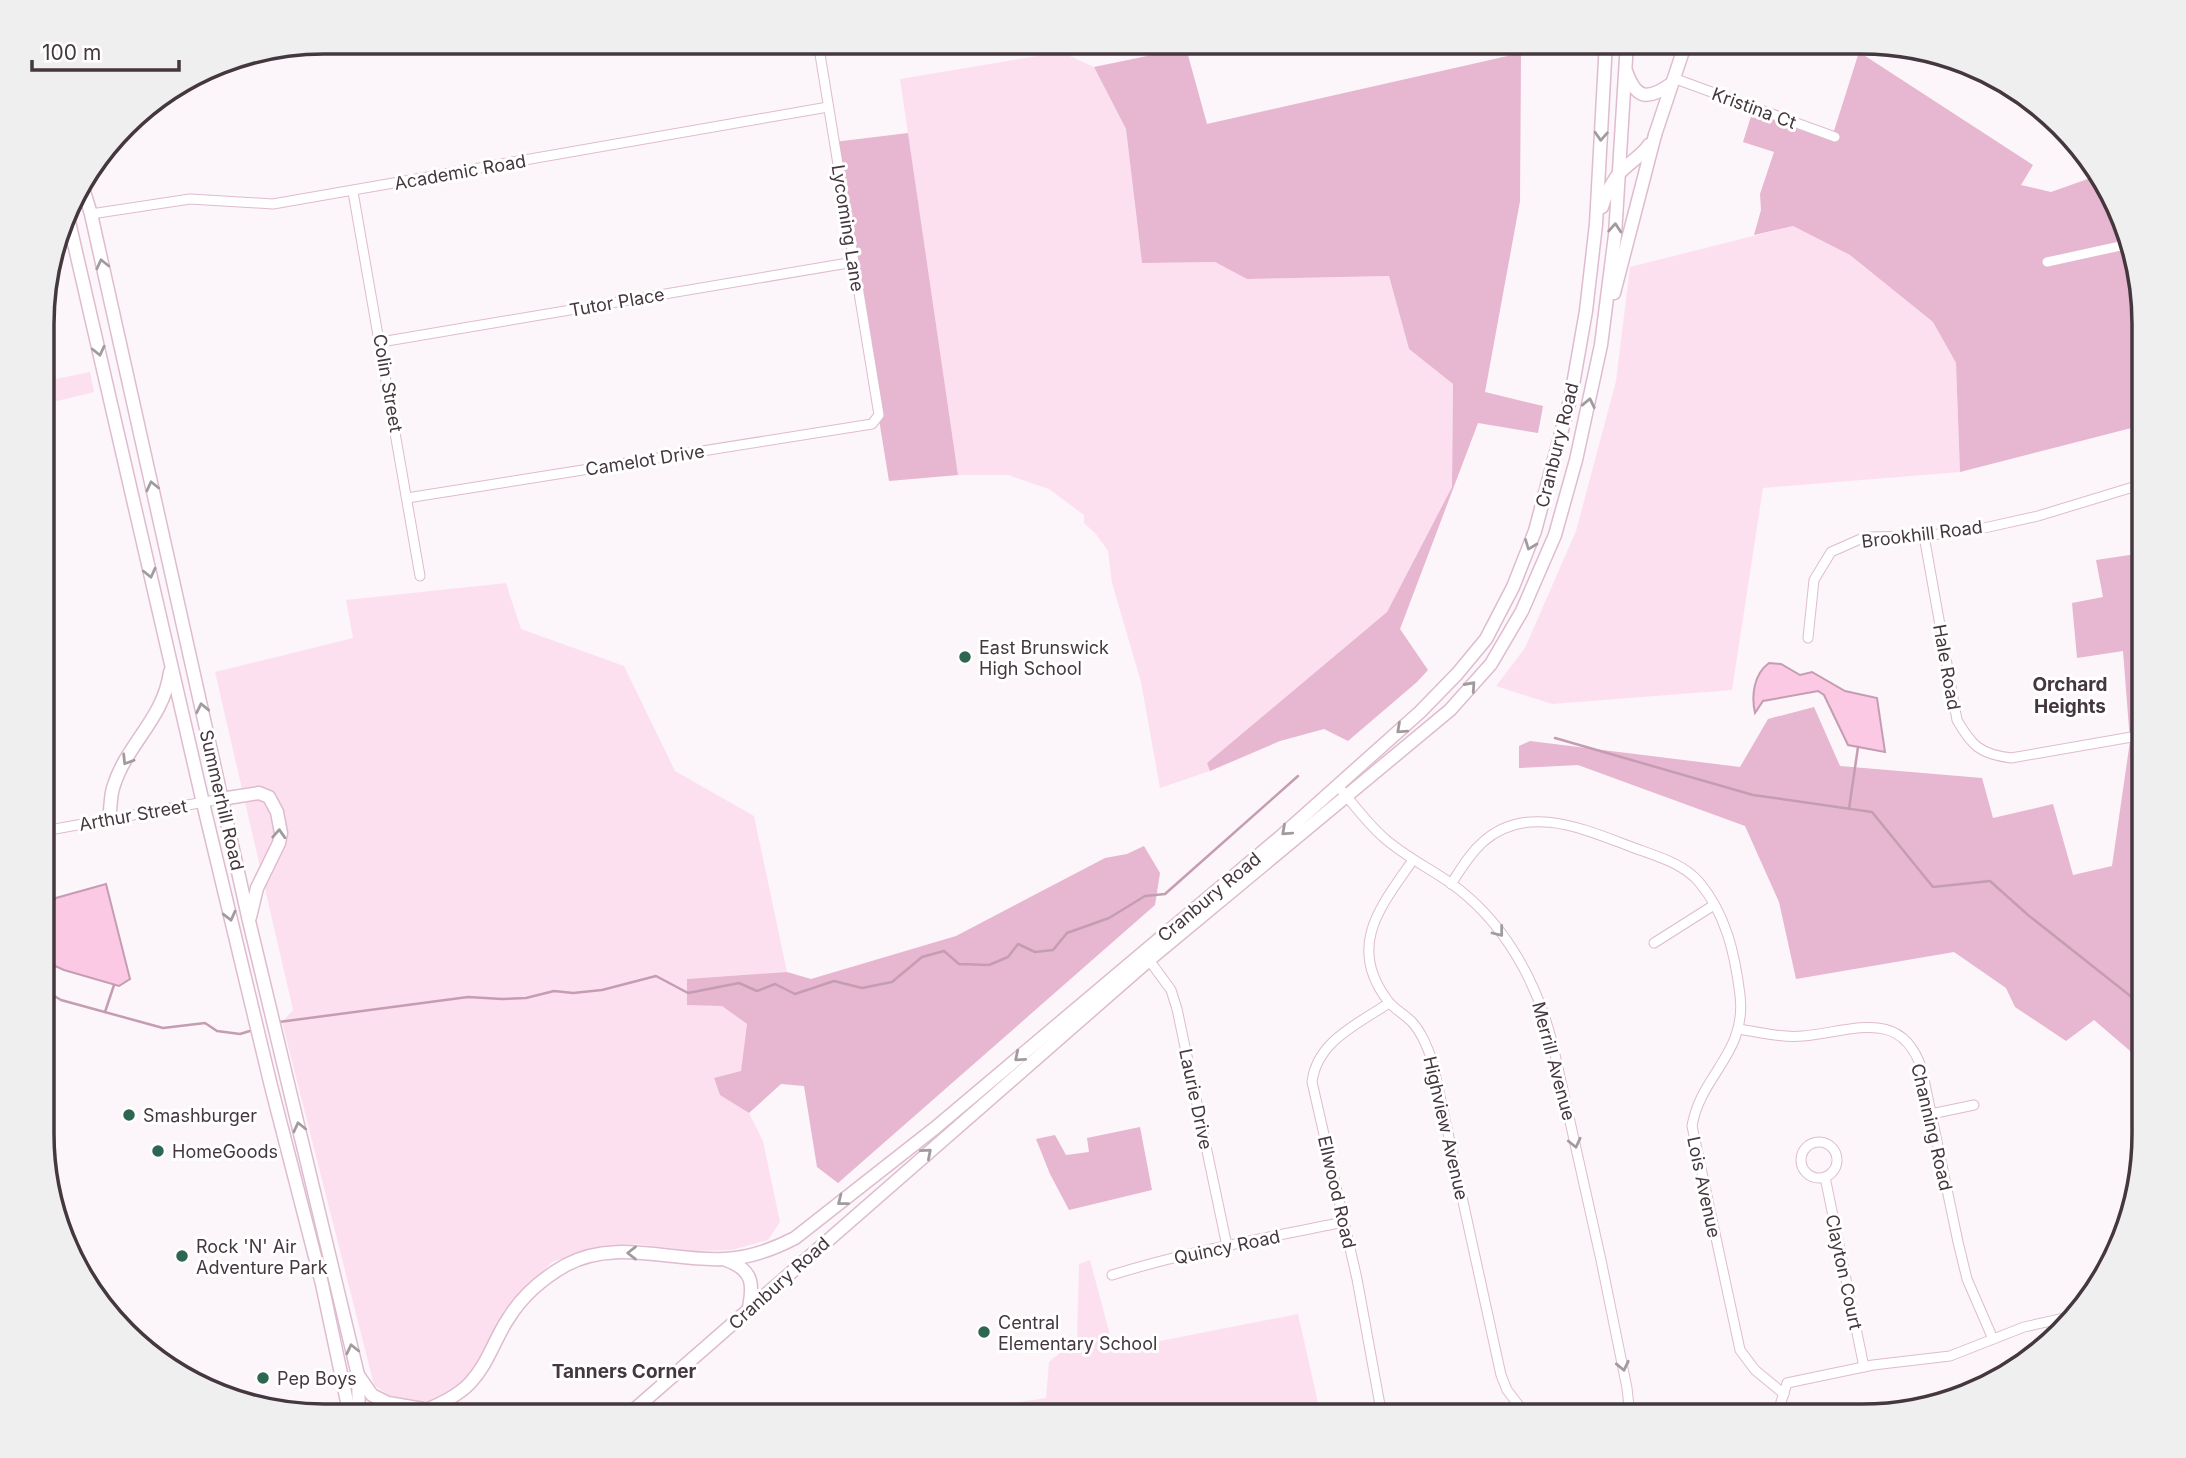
<svg xmlns="http://www.w3.org/2000/svg" width="2186" height="1458" font-family="Inter,sans-serif">
<style>
.green{fill:#fde0ef}
.forest{fill:#e7b6d0}
.water{fill:#fcc9e4;stroke:#c59db2;stroke-width:2}
.lines{fill:none;stroke-linecap:round;stroke-linejoin:round}
.stream{stroke:#c59db2;stroke-width:2.5}
.minor-casing{stroke:#debcce;stroke-width:11}
.tertiary-casing{stroke:#debcce;stroke-width:15}
.secondary-casing{stroke:#debcce;stroke-width:15}
.minor{stroke:#fff;stroke-width:9}
.tertiary{stroke:#fff;stroke-width:12}
.secondary{stroke:#fff;stroke-width:12}
.oneway{stroke:#a29b9e}
.poi-dot{fill:#2d6751;stroke:#fff;stroke-width:2.5}
.labels{text-anchor:middle;dominant-baseline:central;stroke-width:6;stroke-linejoin:round;paint-order:stroke}
.street-label{font-size:18px;fill:#45373e;stroke:#fff}
.poi-label{font-size:18px;fill:#45373e;stroke:#fff;text-anchor:start}
.neighbourhood-label{font-size:19px;font-weight:bold;fill:#45373e;stroke:#fff}
.rim{fill:none;stroke:#45373e;stroke-width:3.5}
</style>
<rect width="100%" height="100%" fill="#fcf5f9"/>
<g class="green">
<polygon points="1061,52 1094,67 1126,129 1142,263 1215,262 1247,279 1389,276 1409,349 1453,384 1452,487 1387,612 1207,763 1210,771 1160,788 1141,682 1112,583 1108,551 1096,534 1084,523 1084,515 1049,489 1008,475 958,475 900,79"/>
<polygon points="1793,226 1850,255 1933,322 1956,363 1960,472 1763,488 1732,690 1552,704 1496,686 1525,648 1576,531 1616,381 1630,267"/>
<polygon points="90,372 94,392 45,404 46,381"/>
<polygon points="506,583 521,629 624,666 675,771 754,816 787,972 687,979 687,1004 722,1006 747,1024 741,1072 714,1079 721,1095 749,1113 763,1141 780,1222 768,1240 732,1250 692,1251 637,1244 601,1246 552,1262 505,1309 483,1356 463,1382 428,1404 394,1399 374,1385 282,1022 293,1010 215,672 353,638 346,600"/>
<polygon points="1090,1260 1114,1350 1298,1314 1321,1416 1015,1416 1014,1403 1046,1398 1049,1362 1077,1339 1079,1264"/>
</g>
<g class="forest">
<polygon points="1186,48 1207,124 1521,53 1520,201 1485,392 1543,406 1538,433 1478,423 1400,629 1428,670 1417,682 1348,741 1324,729 1280,741 1210,771 1207,763 1387,612 1452,487 1453,384 1409,349 1389,276 1247,279 1215,262 1142,263 1126,129 1094,67"/>
<polygon points="1859,52 2033,165 2021,185 2051,192 2099,175 2106,183 2143,306 2143,425 1960,472 1956,363 1933,322 1850,255 1793,226 1754,235 1761,210 1760,194 1774,152 1743,142 1753,110 1833,134"/>
<polygon points="908,133 958,475 889,481 834,142"/>
<polygon points="2143,553 2143,646 2135,683 2143,734 2143,1062 2094,1020 2066,1041 2015,1007 2006,988 1954,952 1796,979 1779,902 1745,826 1578,765 1519,768 1519,746 1530,741 1740,767 1768,719 1814,707 1840,766 1982,778 1993,818 2053,804 2073,875 2112,866 2130,741 2123,651 2077,658 2072,603 2103,597 2096,560"/>
<polygon points="1144,846 1160,873 1155,905 838,1183 817,1167 804,1086 781,1084 749,1113 720,1095 714,1078 741,1071 747,1024 722,1006 687,1005 687,979 787,972 811,979 956,936 1105,858 1127,854"/>
<polygon points="1140,1127 1152,1190 1069,1210 1050,1174 1036,1139 1055,1135 1066,1155 1089,1152 1087,1138"/>
</g>
<g class="water">
<path d="M1769,663L1781,664L1800,675L1812,672L1845,691L1877,698L1885,752L1848,745L1824,695L1818,691L1763,701L1755,713C1751,695 1754,674 1769,663Z"/>
<polygon points="106,884 130,979 119,986 64,970 44,961 44,910 56,898"/>
</g>
<g class="lines">
<g class="stream">
<polyline points="1555,738 1753,795 1872,812 1933,887 1990,881 2028,915 2143,1006"/>
<polyline points="1849,809 1858,747"/>
<polyline points="44,990 61,1000 163,1028 205,1023 217,1031 240,1034 253,1030"/>
<polyline points="105,1012 114,985"/>
<polyline points="279,1022 468,997 502,999 526,998 554,991 573,993 602,990 656,976 688,993 739,983 757,991 775,984 795,994 834,981 862,988 892,982 922,957 944,951 959,964 989,965 1008,957 1018,944 1035,952 1053,950 1067,933 1109,918 1145,896 1165,894 1298,776"/>
</g>
<g class="minor-casing">
<g id="minor">
<polyline points="1673,78 1835,137"/>
<polyline points="353,192 420,576"/>
<polyline points="91,214 190,199 273,204 828,107"/>
<polyline points="2047,262 2125,245"/>
<polyline points="381,342 854,262"/>
<polyline points="407,498 872,424 879,415 818,42"/>
<path d="M1924,536L1957,720C1972,746 1980,754 2011,758L2143,735"/>
<polyline points="1808,638 1814,580 1831,552 1865,537 1924,536 1984,528 2038,516 2143,484"/>
<path d="M1337,785C1352,802 1366,822 1383,837C1403,855 1427,867 1449,882C1505,921 1539,985 1554,1050L1601,1260L1627,1388L1630,1416"/>
<polyline points="44,831 221,799"/>
<path d="M1413,860C1381,906 1346,946 1388,1001C1394,1009 1404,1014 1412,1022C1422,1033 1427,1047 1432,1060L1501,1375L1507,1390L1527,1416"/>
<path d="M1451,884C1461,869 1470,853 1483,842C1526,803 1584,829 1629,846C1652,855 1682,862 1699,882C1726,914 1735,954 1740,995C1747,1054 1701,1074 1692,1126L1740,1350L1755,1370L1784,1394"/>
<polyline points="1654,943 1714,905"/>
<polyline points="1149,960 1171,990 1177,1009 1227,1246"/>
<path d="M1738,1029C1760,1032 1780,1038 1803,1036C1851,1032 1902,1006 1922,1070L1958,1242L1967,1279L1993,1339"/>
<polyline points="1931,1114 1974,1105"/>
<circle cx="1819" cy="1160" r="18"/>
<polyline points="1825,1177 1864,1367"/>
<path d="M1112,1275C1188,1251 1266,1238 1344,1222"/>
<polyline points="1777,1415 1787,1383 1873,1365 1950,1356 2024,1327 2069,1317"/>
<path d="M1382,1416L1357,1279L1312,1082C1317,1041 1358,1024 1389,1003"/>
</g>
</g>
<g class="tertiary-casing">
<g id="tertiary">
<polyline points="1655,135 1686,42"/>
<polyline points="82,185 91,214 249,921 358,1375 359,1416"/>
<polyline points="67,213 203,803 271,1086 322,1284 350,1416"/>
<polyline points="221,799 259,793 269,797 277,812 281,833 279,843 257,888 250,917"/>
<path d="M109,818C111,808 110,795 114,785C127,744 164,718 170,672"/>
</g>
</g>
<g class="secondary-casing">
<g id="secondary">
<path d="M1626,71C1636,99 1647,101 1671,84"/>
<path d="M1602,207C1605,196 1610,186 1617,176C1626,164 1640,158 1649,145"/>
<polyline points="1614,293 1655,135"/>
<path d="M726,1260C754,1270 754,1285 748,1312"/>
<polyline points="358,1375 372,1395 388,1403 423,1409"/>
<path d="M410,1416C430,1409 456,1398 470,1383C488,1364 494,1340 508,1319C522,1296 543,1278 566,1265C615,1238 672,1262 724,1259C749,1258 772,1250 795,1238L935,1128L1279,838L1420,712L1457,674L1486,639L1513,587L1535,531L1571,396L1586,311L1596,224L1606,42"/>
<polyline points="627,1416 1149,960 1450,710 1491,664 1522,611 1555,535 1576,460 1601,345 1615,235 1627,42"/>
</g>
</g>
<use href="#minor" class="minor"/>
<use href="#tertiary" class="tertiary"/>
<use href="#secondary" class="secondary"/>
</g>
<defs><path id="oneway-chevron" d="M-2-3.5L2.5 0L-2 3.5" fill="none" stroke-width="1.6" stroke-linecap="round" stroke-linejoin="round" transform="scale(1.75)"/></defs>
<g class="oneway">
<use href="#oneway-chevron" transform="translate(1601 136) rotate(93)"/>
<use href="#oneway-chevron" transform="translate(1615 228) rotate(-86)"/>
<use href="#oneway-chevron" transform="translate(102 264) rotate(-103)"/>
<use href="#oneway-chevron" transform="translate(99 351) rotate(77)"/>
<use href="#oneway-chevron" transform="translate(1589 403) rotate(-78)"/>
<use href="#oneway-chevron" transform="translate(152 486) rotate(-103)"/>
<use href="#oneway-chevron" transform="translate(1530 545) rotate(111)"/>
<use href="#oneway-chevron" transform="translate(150 573) rotate(77)"/>
<use href="#oneway-chevron" transform="translate(1471 686) rotate(-48)"/>
<use href="#oneway-chevron" transform="translate(202 708) rotate(-102)"/>
<use href="#oneway-chevron" transform="translate(1401 729) rotate(138)"/>
<use href="#oneway-chevron" transform="translate(127 760) rotate(122)"/>
<use href="#oneway-chevron" transform="translate(1286 831) rotate(138)"/>
<use href="#oneway-chevron" transform="translate(279 834) rotate(-87)"/>
<use href="#oneway-chevron" transform="translate(230 916) rotate(76)"/>
<use href="#oneway-chevron" transform="translate(1499 932) rotate(52)"/>
<use href="#oneway-chevron" transform="translate(1019 1057) rotate(140)"/>
<use href="#oneway-chevron" transform="translate(299 1127) rotate(-103)"/>
<use href="#oneway-chevron" transform="translate(1575 1143) rotate(77)"/>
<use href="#oneway-chevron" transform="translate(927 1153) rotate(-41)"/>
<use href="#oneway-chevron" transform="translate(842 1201) rotate(142)"/>
<use href="#oneway-chevron" transform="translate(632 1253) rotate(180)"/>
<use href="#oneway-chevron" transform="translate(352 1349) rotate(-103)"/>
<use href="#oneway-chevron" transform="translate(1623 1366) rotate(78)"/>
</g>
<g class="poi-dot">
<circle cx="965" cy="657" r="7"/>
<circle cx="129" cy="1115" r="7"/>
<circle cx="158" cy="1151" r="7"/>
<circle cx="182" cy="1256" r="7"/>
<circle cx="984" cy="1332" r="7"/>
<circle cx="263" cy="1378" r="7"/>
</g>
<g class="labels">
<g class="street-label">
<text transform="translate(1754 108) rotate(20)">Kristina Ct</text>
<text transform="translate(460 172) rotate(-10)">Academic Road</text>
<text transform="translate(848 228) rotate(81)">Lycoming Lane</text>
<text transform="translate(617 302) rotate(-10)">Tutor Place</text>
<text transform="translate(388 383) rotate(80)">Colin Street</text>
<text transform="translate(1557 445) rotate(-76)">Cranbury Road</text>
<text transform="translate(645 460) rotate(-9)">Camelot Drive</text>
<text transform="translate(1922 534) rotate(-7)">Brookhill Road</text>
<text transform="translate(1947 667) rotate(80)">Hale Road</text>
<text transform="translate(222 800) rotate(77)">Summerhill Road</text>
<text transform="translate(133 815) rotate(-10)">Arthur Street</text>
<text transform="translate(1209 897) rotate(-40)">Cranbury Road</text>
<text transform="translate(1554 1061) rotate(75)">Merrill Avenue</text>
<text transform="translate(1196 1099) rotate(78)">Laurie Drive</text>
<text transform="translate(1932 1127) rotate(77)">Channing Road</text>
<text transform="translate(1446 1128) rotate(77)">Highview Avenue</text>
<text transform="translate(1704 1187) rotate(78)">Lois Avenue</text>
<text transform="translate(1337 1192) rotate(77)">Ellwood Road</text>
<text transform="translate(1227 1247) rotate(-12)">Quincy Road</text>
<text transform="translate(1844 1272) rotate(78)">Clayton Court</text>
<text transform="translate(779 1283) rotate(-42)">Cranbury Road</text>
</g>
<g class="poi-label">
<text x="979" y="647">East Brunswick<tspan x="979" dy="21">High School</tspan></text>
<text x="143" y="1115">Smashburger</text>
<text x="172" y="1151">HomeGoods</text>
<text x="196" y="1246">Rock 'N' Air<tspan x="196" dy="21">Adventure Park</tspan></text>
<text x="998" y="1322">Central<tspan x="998" dy="21">Elementary School</tspan></text>
<text x="277" y="1378">Pep Boys</text>
</g>
<g class="neighbourhood-label">
<text x="2070" y="684">Orchard<tspan x="2070" dy="22">Heights</tspan></text>
<text x="624" y="1371">Tanners Corner</text>
</g>
</g>
<path d="M0 0H2186V1458H0ZM324 54H1862A270 270 0 0 1 2132 324V1134A270 270 0 0 1 1862 1404H324A270 270 0 0 1 54 1134V324A270 270 0 0 1 324 54Z" fill="#f0eff0" fill-rule="evenodd"/>
<path class="rim" d="M324 54H1862A270 270 0 0 1 2132 324V1134A270 270 0 0 1 1862 1404H324A270 270 0 0 1 54 1134V324A270 270 0 0 1 324 54Z"/>
<path d="M32 60v10h147v-10" fill="none" stroke="#45373e" stroke-width="3.5"/>
<text x="42" y="60" font-size="21" fill="#45373e" stroke="#ffffff" stroke-width="5" paint-order="stroke">100 m</text>
</svg>
